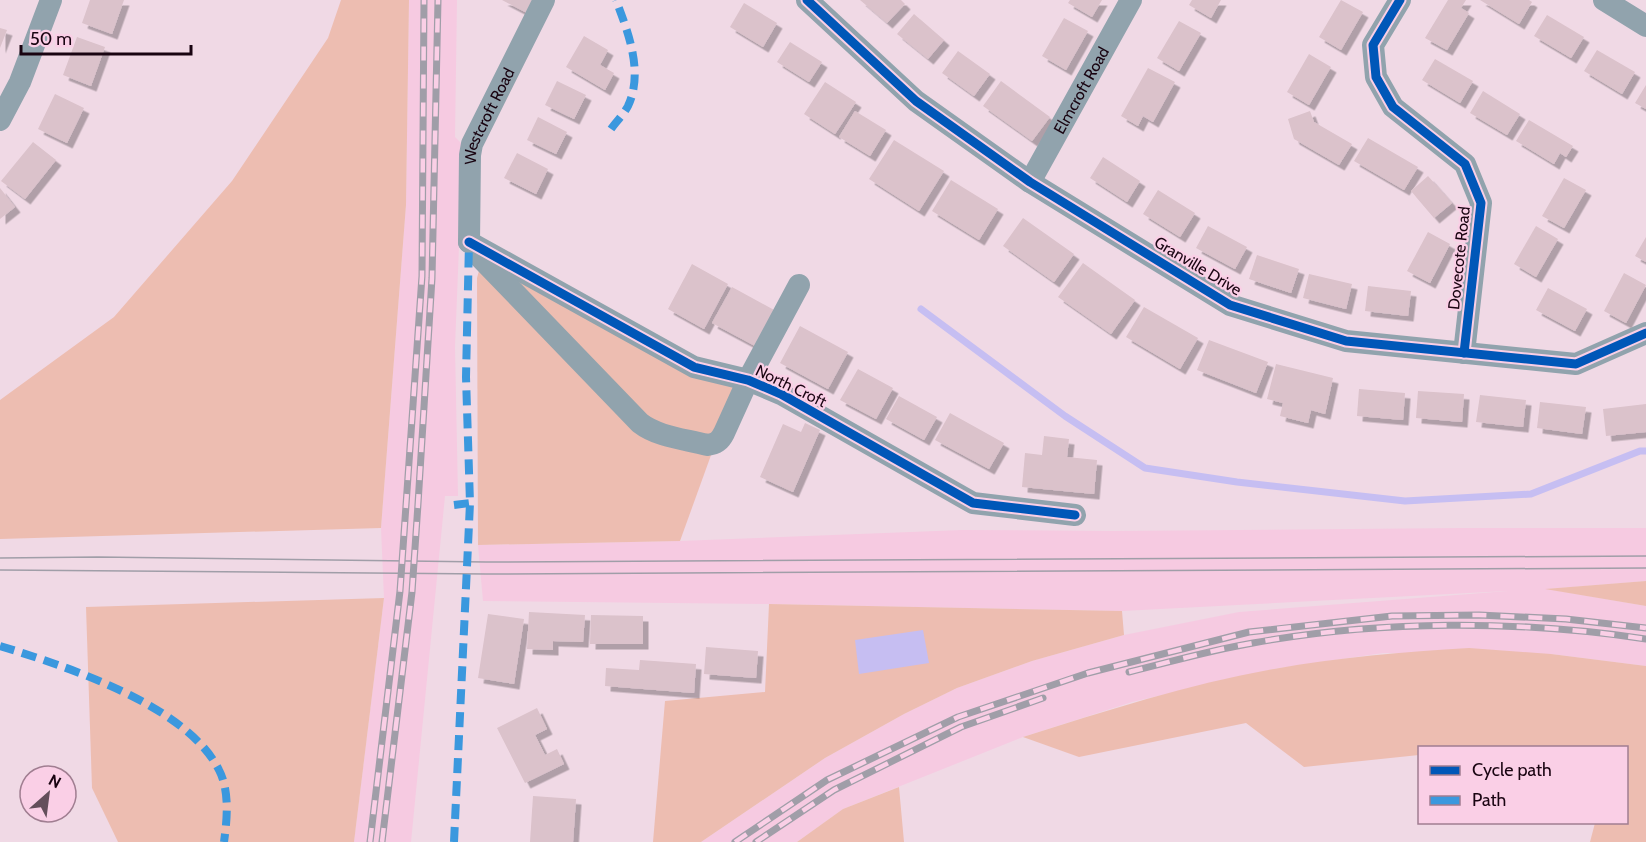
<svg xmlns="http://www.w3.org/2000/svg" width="1646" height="842" font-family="Cabin,sans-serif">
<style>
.built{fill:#f6cae1}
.green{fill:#edbdb1}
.water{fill:#c6bef2}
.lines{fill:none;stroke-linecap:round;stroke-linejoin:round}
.stream{stroke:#c6bef2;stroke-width:7}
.building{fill:#dbc2cb;filter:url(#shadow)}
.street{stroke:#91a3ad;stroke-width:22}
.tram{stroke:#a09ea8;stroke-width:1.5}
.rail-casing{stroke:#a09ea8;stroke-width:7}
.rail{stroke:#facfe6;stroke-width:4.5;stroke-dasharray:14;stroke-linecap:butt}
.quiet{stroke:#3b98de;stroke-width:8;stroke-dasharray:15 8;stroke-linecap:butt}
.cycleway-casing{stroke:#facfe6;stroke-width:13}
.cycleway{stroke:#0057b8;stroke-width:9}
.labels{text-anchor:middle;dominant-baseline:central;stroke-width:4.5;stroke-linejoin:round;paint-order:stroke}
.street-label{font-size:16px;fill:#190411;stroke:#facfe6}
</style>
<defs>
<filter id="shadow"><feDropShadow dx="5.5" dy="5.5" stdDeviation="0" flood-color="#0004"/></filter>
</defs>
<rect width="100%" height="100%" fill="#f0d9e5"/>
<!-- built -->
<g class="built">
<polygon points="409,0 457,0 455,137 463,145 455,347 458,496 445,496 411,842 354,842 384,598 381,528 406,205"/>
<polygon points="1460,528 1646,528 1646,581 1548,589 1646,606 1646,666 1551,654 1383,653 1274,669 1132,702 1023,737 843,809 797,842 701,842 825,758 904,714 957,688 1032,661 1124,635 1239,612 1508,591 1122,611 769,604 483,601 478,545 680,541 962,530 1113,531"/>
</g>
<!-- green -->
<g class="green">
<polygon points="341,0 409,0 406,205 381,528 0,539 0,400 114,317 232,181 328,38"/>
<polygon points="483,256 736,386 680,541 478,545 477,278"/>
<polygon points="1646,581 1646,606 1545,589"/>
<polygon points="384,598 354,842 118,842 92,788 86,607"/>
<polygon points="769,604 1122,611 1124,635 1032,661 957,688 904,714 825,758 701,842 653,842 665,701 765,692"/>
<path d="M1469 648 1551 654 1646 666V842H1590L1595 823 1626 822V748H1420L1419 755 1304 767 1246 723 1079 757 1023 737C1106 711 1189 684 1274 669 1339 657 1404 652 1469 648Z"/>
<polygon points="899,787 904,842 797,842 843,809"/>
</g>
<!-- water -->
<polygon class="water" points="923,630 929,663 859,674 855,640"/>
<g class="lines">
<!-- stream -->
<polyline class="stream" points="921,309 1065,416 1145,468 1237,482 1405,501 1531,494 1640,451 1646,451"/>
</g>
<!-- building -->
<g class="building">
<polygon points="90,0 124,0 112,34 82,23"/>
<polygon points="502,0 534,0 527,13"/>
<polygon points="860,0 901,0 905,4 887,23"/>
<polygon points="1070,0 1102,0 1092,17 1068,3"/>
<polygon points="1192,0 1221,0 1211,18 1189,5"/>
<polygon points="1341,0 1363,12 1341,50 1319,37"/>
<polygon points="1448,0 1466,0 1461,8 1469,13 1447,50 1425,38"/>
<polygon points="1480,0 1529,0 1532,2 1519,24"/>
<polygon points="744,3 777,23 763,47 730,27"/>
<polygon points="914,14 944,40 928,59 897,34"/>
<polygon points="1547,15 1584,37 1571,58 1534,36"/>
<polygon points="1064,18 1088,31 1066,70 1042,56"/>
<polygon points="1179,21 1201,33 1179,71 1157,58"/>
<polygon points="0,28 7,30 0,48"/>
<polygon points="584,36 608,50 600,65 614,73 605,90 566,67"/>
<polygon points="77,37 105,47 91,86 63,75"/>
<polygon points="790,42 822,62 809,82 777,62"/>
<polygon points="1597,50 1635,72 1622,94 1584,71"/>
<polygon points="958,51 990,74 974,96 942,73"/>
<polygon points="1309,54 1331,67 1309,105 1287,92"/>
<polygon points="1435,59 1473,81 1460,103 1422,80"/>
<polygon points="1148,68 1175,82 1153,122 1143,116 1138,126 1121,116"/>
<polygon points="557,81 586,95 574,119 545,105"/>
<polygon points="1001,81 1050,117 1032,141 983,106"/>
<polygon points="825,82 856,102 835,134 804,114"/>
<polygon points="1646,85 1646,109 1635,103"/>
<polygon points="1483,91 1520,114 1507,135 1470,113"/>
<polygon points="55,94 84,108 67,143 38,129"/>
<polygon points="855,111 886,130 870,156 839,137"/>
<polygon points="1310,111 1314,122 1352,144 1339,165 1294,139 1288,119"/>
<polygon points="538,117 567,132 556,154 527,140"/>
<polygon points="1529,120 1573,146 1566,157 1560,153 1554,164 1516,141"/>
<polygon points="1368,138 1418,167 1404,190 1354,161"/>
<polygon points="894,140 944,171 919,211 869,179"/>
<polygon points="33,142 56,160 25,199 1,181"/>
<polygon points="517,153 548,169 536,194 504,178"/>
<polygon points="1103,157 1140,181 1127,202 1090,178"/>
<polygon points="1428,176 1452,203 1434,218 1411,191"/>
<polygon points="1564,178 1586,190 1564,228 1542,216"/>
<polygon points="951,180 998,209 979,240 932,211"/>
<polygon points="0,188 15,207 0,219"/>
<polygon points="1158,190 1195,213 1180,237 1143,214"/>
<polygon points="1023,218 1074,254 1054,282 1003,246"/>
<polygon points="1208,226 1247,247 1235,269 1196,248"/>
<polygon points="1536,226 1558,239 1536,277 1514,264"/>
<polygon points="1428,232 1450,244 1430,283 1407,271"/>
<polygon points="1646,237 1646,262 1635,256"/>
<polygon points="1257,255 1299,269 1291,293 1249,279"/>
<polygon points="1083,263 1135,300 1111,334 1058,297"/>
<polygon points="692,264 728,284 704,329 668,309"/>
<polygon points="1624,273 1646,285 1626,323 1604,311"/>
<polygon points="1309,274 1352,284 1346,309 1303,298"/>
<polygon points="1368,286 1411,291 1408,316 1365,311"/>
<polygon points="732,287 776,311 757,347 712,323"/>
<polygon points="1548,288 1587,309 1575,331 1536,310"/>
<polygon points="1144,307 1198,338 1180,369 1126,337"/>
<polygon points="800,326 848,352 828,389 780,363"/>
<polygon points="1209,340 1268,362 1256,393 1197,370"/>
<polygon points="1276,364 1333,378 1325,414 1311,410 1308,423 1280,416 1283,403 1267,399"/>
<polygon points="858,369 893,388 876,419 840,400"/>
<polygon points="1359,389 1405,393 1403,420 1357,416"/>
<polygon points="1418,391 1464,394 1462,422 1416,418"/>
<polygon points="1480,395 1526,400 1523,427 1476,422"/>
<polygon points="899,396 937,417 924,440 886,419"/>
<polygon points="1540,402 1586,407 1582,434 1537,428"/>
<polygon points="1646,404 1646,432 1606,436 1603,409"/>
<polygon points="950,413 1004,443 989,469 935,440"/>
<polygon points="805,423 820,430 793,492 760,477 783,424 801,432"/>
<polygon points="1044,436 1069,439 1067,457 1097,460 1094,494 1022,487 1025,453 1042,455"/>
<polygon points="529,612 585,615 583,642 553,641 553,650 527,649"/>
<polygon points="488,614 524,619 514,684 478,678"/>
<polygon points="591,615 643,616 643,644 590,644"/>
<polygon points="706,647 758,651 756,678 704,674"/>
<polygon points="640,660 696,664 694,693 605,686 606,668 639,670"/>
<polygon points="537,708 547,729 535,735 545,755 557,749 564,764 525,783 497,728"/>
<polygon points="533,796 576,799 573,842 530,842"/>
</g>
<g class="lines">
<!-- street -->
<g class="street">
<polyline points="807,0 916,101 1030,182 1230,305 1346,341 1576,364 1646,333"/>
<polyline points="1400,0 1373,45 1376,77 1393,107 1465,164 1481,203 1464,353"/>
<polyline points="1604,0 1646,26"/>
<polyline points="0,120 20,82 51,0"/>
<path id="s1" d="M1030 182 1131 0"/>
<polyline points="469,242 694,367 748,380 781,394 973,503 1075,515"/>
<path id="s2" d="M469 242 470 155 472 144 544 0"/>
<path d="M476 253 640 423C658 437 685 439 707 445 716 444 720 441 724 433L748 380 799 285"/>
</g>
<!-- tram -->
<g class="tram">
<polyline points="0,558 98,557 486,562 1646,556"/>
<polyline points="0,570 486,574 1646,568"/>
</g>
<defs>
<g id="rail">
<path d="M1129 672C1170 662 1211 650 1253 643 1379 620 1519 620 1646 639"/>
<polyline points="370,842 400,591 422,276 424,0"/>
<polyline points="382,842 412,592 418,504 432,278 438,0"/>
<polyline points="735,842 827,780 958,717 1088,673 1249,632 1392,616 1479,615 1566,619 1646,628"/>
<polyline points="756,842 834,790 961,727 1043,698"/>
</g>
</defs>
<!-- rail casing -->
<use href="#rail" class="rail-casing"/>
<!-- rail -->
<use href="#rail" class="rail"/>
<!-- quiet -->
<g class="quiet">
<path d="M611 129C616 122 624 114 628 106 644 72 628 32 616 0"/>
<polyline points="454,505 470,503"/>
<path d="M0 646C65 666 187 705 219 770 230 791 227 820 224 842"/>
<polyline points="454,842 470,503 466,377 469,242"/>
</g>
<defs>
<g id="cycleway">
<polyline points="807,0 916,101 1030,182 1230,305 1346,341 1576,364 1646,333"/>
<polyline points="1400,0 1373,45 1376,77 1393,107 1465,164 1481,203 1464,353"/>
<polyline points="469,242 694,367 748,380 781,394 973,503 1075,515"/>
</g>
</defs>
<!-- cycleway casing -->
<use href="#cycleway" class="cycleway-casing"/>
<!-- cycleway -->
<use href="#cycleway" class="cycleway"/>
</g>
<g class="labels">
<!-- street labels -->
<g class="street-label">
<text stroke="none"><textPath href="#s1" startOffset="105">Elmcroft Road</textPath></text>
<text stroke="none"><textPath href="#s2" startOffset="130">Westcroft Road</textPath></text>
<text transform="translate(1459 258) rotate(-84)">Dovecote Road</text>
<text transform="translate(1198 266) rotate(31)">Granville Drive</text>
<text transform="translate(791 386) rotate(26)">North Croft</text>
</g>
</g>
<!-- legend -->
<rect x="1418" y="746" width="210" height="78" fill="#facfe6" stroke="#a07e91" stroke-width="1.5"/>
<rect x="1430" y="766" width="30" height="9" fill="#0057b8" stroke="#a07e91" stroke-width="1.5"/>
<text x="1472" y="776" font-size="18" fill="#190411">Cycle path</text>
<rect x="1430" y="796" width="30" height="9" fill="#3b98de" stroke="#a07e91" stroke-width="1.5"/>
<text x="1472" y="806" font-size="18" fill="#190411">Path</text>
<!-- north arrow -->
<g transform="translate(48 794) rotate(28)"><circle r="28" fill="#facfe6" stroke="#a07e91" stroke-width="1.5"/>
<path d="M0-4.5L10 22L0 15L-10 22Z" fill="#644f5b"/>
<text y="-9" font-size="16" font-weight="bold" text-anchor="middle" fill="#190411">N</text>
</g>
<!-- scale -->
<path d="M21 45v9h170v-9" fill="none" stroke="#190411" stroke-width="3"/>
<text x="30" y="45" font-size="18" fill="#190411" stroke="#facfe6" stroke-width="4.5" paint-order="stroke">50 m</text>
</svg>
